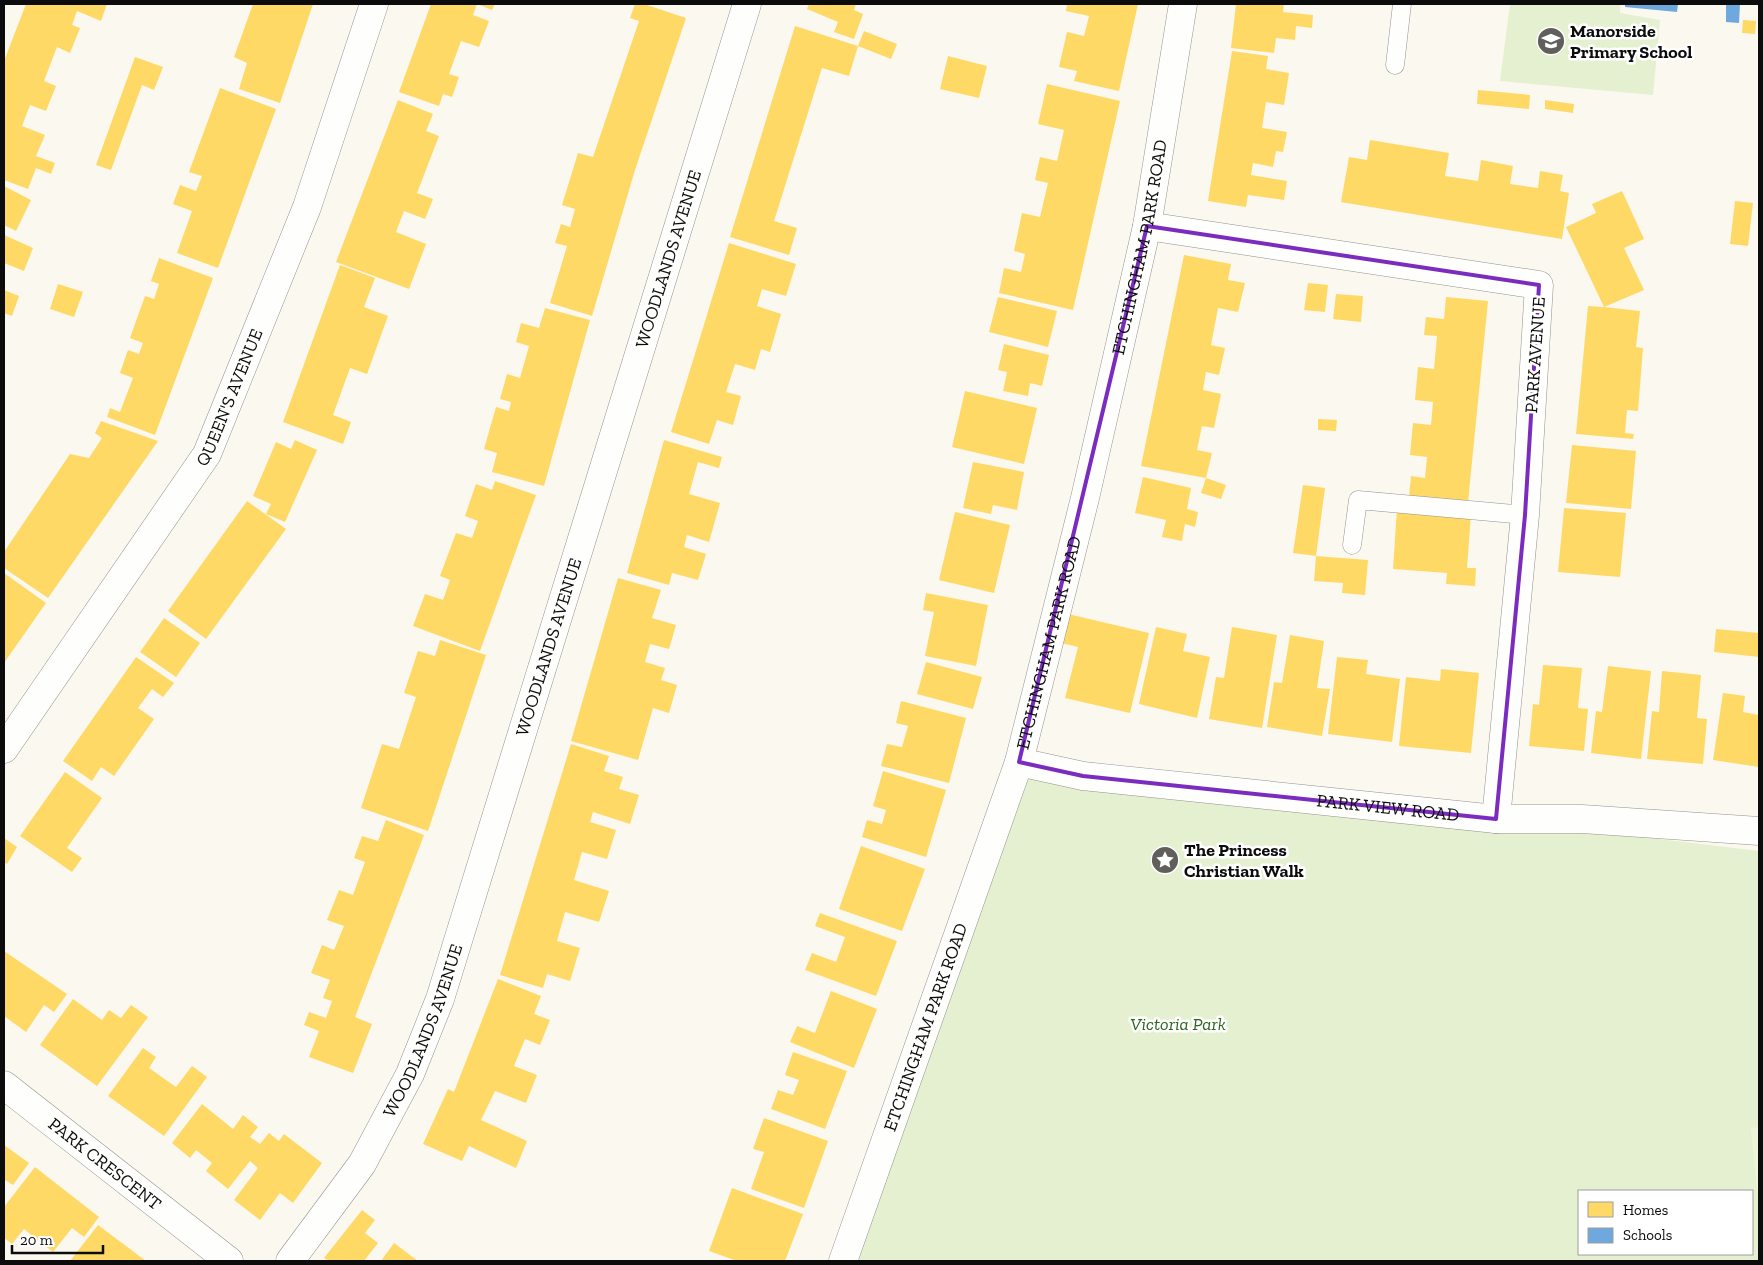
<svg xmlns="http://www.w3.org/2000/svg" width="1763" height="1265" font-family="'Zilla Slab',serif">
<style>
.green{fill:#e4f0d0;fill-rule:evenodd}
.pitch{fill:#eef4d9}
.homes{fill:#ffd966}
.schools{fill:#6fa8dc}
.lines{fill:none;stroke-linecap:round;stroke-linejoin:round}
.service-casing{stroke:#94928f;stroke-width:19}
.minor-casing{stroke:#94928f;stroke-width:29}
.service{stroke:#fefefd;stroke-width:18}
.minor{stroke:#fefefd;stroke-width:28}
.marked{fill:none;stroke:#7b2cbf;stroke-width:4;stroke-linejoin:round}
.labels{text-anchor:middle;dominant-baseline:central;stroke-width:5;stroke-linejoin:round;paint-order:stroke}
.poi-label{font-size:18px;font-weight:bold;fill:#0c0c0c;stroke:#fff;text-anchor:start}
.street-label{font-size:18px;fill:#0c0c0c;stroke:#fff}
.park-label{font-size:18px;font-style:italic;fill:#2c651c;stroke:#fff}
</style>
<rect width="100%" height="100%" fill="#fbf8f0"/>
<!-- green -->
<g class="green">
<polygon points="1510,4 1620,4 1620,13 1660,20 1653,95 1500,81"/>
<path d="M1018 762 1759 851V1261H843ZM1579 1191H1752V1254H1579Z"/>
</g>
<!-- pitch -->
<polygon class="pitch" points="1759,1127 1759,1210 1751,1128"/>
<!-- homes -->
<g class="homes">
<polygon points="26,4 107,4 101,21 77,11 72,25 80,28 70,53 57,47 44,81 56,86 46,111 30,105 22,126 45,135 36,156 55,163 51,174 36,168 28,189 4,180 4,61"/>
<polygon points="253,4 313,4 280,103 239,89 247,63 234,57"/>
<polygon points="431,4 495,4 492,10 477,4 473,15 489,21 479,47 461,41 449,74 459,77 452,97 443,94 439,106 399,92"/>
<polygon points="635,4 644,4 686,18 635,170 592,316 550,303 567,246 555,243 561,224 570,227 575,209 562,205 578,153 593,157 639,21 630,18"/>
<polygon points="809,4 856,4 854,10 863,14 854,39 834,32 838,22 807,9"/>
<polygon points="1067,4 1138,4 1119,91 1074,81 1077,71 1059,67 1067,32 1084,36 1089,16 1066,11"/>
<polygon points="1236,4 1284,4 1283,12 1313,15 1312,28 1296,26 1295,40 1276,38 1274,53 1231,48"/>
<polygon points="1743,20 1756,21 1755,34 1742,33"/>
<polygon points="795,26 858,46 849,76 822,68 774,221 797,228 789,255 730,237"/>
<polygon points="864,31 897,44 891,59 858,46"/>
<polygon points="1232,51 1268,56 1266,69 1289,73 1284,105 1266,102 1262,128 1287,132 1283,152 1276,151 1273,167 1253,163 1251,175 1287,181 1284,200 1248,195 1246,207 1208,201"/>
<polygon points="948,56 987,66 979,98 940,89"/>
<polygon points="135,57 163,67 154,90 142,85 111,170 96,165"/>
<polygon points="1047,84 1120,101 1073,310 999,293 1004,268 1021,272 1025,254 1014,251 1022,213 1040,217 1048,183 1035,180 1040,157 1057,161 1064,130 1038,124"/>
<polygon points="220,88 276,109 218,268 177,253 192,211 173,204 180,185 196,191 202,176 189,172"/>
<polygon points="1478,90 1530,95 1529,109 1477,104"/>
<polygon points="398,100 433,114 426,131 439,136 417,193 433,199 425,219 404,211 396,232 426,244 409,289 336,262"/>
<polygon points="1545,100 1574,104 1573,113 1545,109"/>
<polygon points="1370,140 1449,153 1445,176 1478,181 1481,160 1513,166 1510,184 1538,188 1540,171 1563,175 1560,191 1569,193 1562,239 1341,202 1349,157 1367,160"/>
<polygon points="4,186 31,200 16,231 4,225"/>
<polygon points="1622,191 1644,239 1624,248 1644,290 1604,307 1640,311 1636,347 1643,348 1638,411 1627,410 1625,433 1634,434 1633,439 1576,434 1588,306 1604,307 1566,227 1596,213 1592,204"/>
<polygon points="1735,201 1753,203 1748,246 1730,244"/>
<polygon points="4,235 33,248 24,271 4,263"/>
<polygon points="729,243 796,264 786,296 762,289 757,306 781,314 770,352 761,349 755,370 735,364 726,392 741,396 733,425 717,420 709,444 671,432"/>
<polygon points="1184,255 1231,264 1228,280 1245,283 1238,312 1218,308 1211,345 1225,348 1219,375 1206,372 1203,390 1221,394 1214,428 1202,426 1197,450 1212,453 1206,478 1141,466"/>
<polygon points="159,258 213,278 155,435 107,417 110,408 120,412 133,378 120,373 128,350 139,354 143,343 130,338 145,296 154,299 159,284 151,281"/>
<polygon points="340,265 375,278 364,307 388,316 367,374 350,368 333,415 351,422 343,444 283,422"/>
<polygon points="1308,283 1328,285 1325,312 1304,310"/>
<polygon points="58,284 83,292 74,317 50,309"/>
<polygon points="4,290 19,296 12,316 4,313"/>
<polygon points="1336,294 1363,296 1361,322 1333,319"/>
<polygon points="998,297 1057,311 1048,347 989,332"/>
<polygon points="1446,297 1488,301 1468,502 1409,496 1411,476 1425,478 1427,457 1410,455 1413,423 1431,425 1433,402 1415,400 1418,367 1434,369 1437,336 1424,335 1426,317 1444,319"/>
<polygon points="545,308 590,320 544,486 492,472 497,453 484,449 496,407 509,411 511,402 500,399 507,374 520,378 529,346 516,342 521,323 539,328"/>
<polygon points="1004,344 1049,355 1042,386 1030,383 1028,396 1003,391 1007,372 998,370"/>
<polygon points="965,391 1037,408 1024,464 952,447"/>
<polygon points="1318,419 1337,420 1336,431 1318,430"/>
<polygon points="101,421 158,441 48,598 4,568 4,552 70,454 89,458 102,438 95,433"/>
<polygon points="295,440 317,450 285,522 266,514 271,504 253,496 276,442 291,449"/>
<polygon points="664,440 722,457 719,468 698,462 689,494 720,503 709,542 687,535 684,547 706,554 698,580 672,573 669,585 627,573"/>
<polygon points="1572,445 1636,451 1631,509 1566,503"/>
<polygon points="973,462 1024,472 1017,510 993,505 991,514 963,508"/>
<polygon points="1143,477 1191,488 1187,509 1198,512 1195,527 1185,524 1182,541 1162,537 1166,520 1135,513"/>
<polygon points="1206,478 1226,485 1221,499 1201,493"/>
<polygon points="495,481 536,495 480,651 413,626 425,594 443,600 450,580 440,576 456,533 472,538 478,521 465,516 476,484 492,490"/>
<polygon points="1303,485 1325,488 1316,556 1293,553"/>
<polygon points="247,501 286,529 206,639 168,611"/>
<polygon points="1397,508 1471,514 1467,568 1476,568 1475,586 1446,584 1447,573 1393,569"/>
<polygon points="1564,508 1626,513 1620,577 1558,572"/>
<polygon points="955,512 1010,525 994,593 939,580"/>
<polygon points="1316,556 1368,560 1365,595 1342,593 1343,583 1314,581"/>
<polygon points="4,573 46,603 4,663"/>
<polygon points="618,578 661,590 652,618 676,625 669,649 650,644 645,662 665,668 661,680 677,685 669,713 653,708 638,760 571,741"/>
<polygon points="926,593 988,605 976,666 925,656 934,612 923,610"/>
<polygon points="1068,614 1149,633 1130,713 1065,698 1078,647 1061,643"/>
<polygon points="164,618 200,643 176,677 140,652"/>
<polygon points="1156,627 1187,634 1183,651 1210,657 1197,718 1139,704"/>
<polygon points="1232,627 1277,635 1262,728 1209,719 1216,677 1224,678"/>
<polygon points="1716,629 1759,633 1759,657 1714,652"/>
<polygon points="1290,635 1324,641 1317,688 1330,689 1322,736 1267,727 1274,682 1282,683"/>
<polygon points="440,640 486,655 428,831 361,808 382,744 399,749 416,697 404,693 418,651 435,656"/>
<polygon points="136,657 174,683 163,697 152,689 138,708 154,719 114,776 101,767 92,781 63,761"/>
<polygon points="1337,657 1368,660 1366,674 1400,679 1392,742 1328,734"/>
<polygon points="926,662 982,677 973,709 917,694"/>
<polygon points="1543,665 1582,668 1578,708 1588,709 1584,751 1529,746 1533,704 1539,705"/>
<polygon points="1608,666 1651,671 1641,759 1591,753 1596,711 1602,712"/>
<polygon points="1441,669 1479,673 1471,753 1399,746 1406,677 1440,681"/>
<polygon points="1662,671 1701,675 1697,718 1707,719 1703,764 1647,759 1652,711 1659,712"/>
<polygon points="1723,693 1745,696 1743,712 1759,715 1759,767 1713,760"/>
<polygon points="901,701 966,718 949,783 881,766 887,744 902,747 908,726 896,723"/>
<polygon points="571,744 609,756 604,771 623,777 619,789 639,795 630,824 593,812 590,822 616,830 607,859 582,852 574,880 609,891 599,922 565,912 557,941 580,948 570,981 547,974 543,988 500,975"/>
<polygon points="883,771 946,790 926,857 862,837 867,820 882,824 886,810 873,806"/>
<polygon points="65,772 102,798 67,848 82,858 72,872 20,836"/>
<polygon points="386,820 424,835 355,1017 372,1024 353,1073 309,1057 319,1031 304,1025 309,1012 326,1018 332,1001 323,998 330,980 311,973 322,945 334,950 344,926 327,920 339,890 353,895 365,862 354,858 362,836 378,841"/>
<polygon points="4,838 17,847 7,864 4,862"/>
<polygon points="861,846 925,869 902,931 839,909"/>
<polygon points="820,913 897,941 876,996 805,970 812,953 836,962 845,937 815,926"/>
<polygon points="4,951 67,994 54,1012 44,1005 26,1032 4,1016"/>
<polygon points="498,979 541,996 534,1014 550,1020 540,1045 525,1039 514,1066 537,1075 526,1103 495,1091 481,1120 527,1141 516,1168 469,1146 462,1161 423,1144 448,1089 454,1092"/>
<polygon points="831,991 877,1009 854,1068 790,1042 797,1026 815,1033"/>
<polygon points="73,999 102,1020 109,1010 121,1018 131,1005 148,1017 97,1086 40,1045"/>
<polygon points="143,1048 156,1057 149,1068 176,1087 192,1066 207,1077 164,1136 108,1096"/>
<polygon points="793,1052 847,1071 825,1129 771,1109 778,1090 793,1095 799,1080 785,1075"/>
<polygon points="202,1104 233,1129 243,1115 258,1127 250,1137 260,1144 269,1133 279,1141 284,1134 322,1163 293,1203 280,1193 260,1220 234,1200 258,1168 250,1161 228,1189 206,1171 212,1163 196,1150 190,1158 172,1143"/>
<polygon points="764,1118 828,1141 804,1208 751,1189 764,1152 753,1149"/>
<polygon points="4,1145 29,1163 13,1185 5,1180 4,1181"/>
<polygon points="35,1167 99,1217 84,1237 72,1228 53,1252 24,1229 12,1244 4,1238 4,1207"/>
<polygon points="732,1188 803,1214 785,1261 737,1261 709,1251"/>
<polygon points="362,1210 375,1220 365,1233 378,1243 364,1261 329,1261 324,1258"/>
<polygon points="98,1225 146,1261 70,1261"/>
<polygon points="394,1243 418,1261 381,1261"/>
</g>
<!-- schools -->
<g class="schools">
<polygon points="1625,4 1678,4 1677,12 1625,7"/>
<polygon points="1726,4 1740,4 1739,23 1726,22"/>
</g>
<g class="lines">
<defs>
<g id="service">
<polyline points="1395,65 1402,4"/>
<polyline points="1352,545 1358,500 1525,515"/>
</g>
<g id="minor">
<polyline points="1147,226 1539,285 1525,515 1496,819"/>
<path id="s1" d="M4 749 207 454 307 207 374 4"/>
<path id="s2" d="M1019 762 1083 776 1496 819H1582L1759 831"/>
<path id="s3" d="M4 1085 229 1261"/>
<path id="s4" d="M290 1261 362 1164 410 1074 440 999 747 4"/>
<path id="s5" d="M843 1261 1019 762 1085 498 1147 226 1183 4"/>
</g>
</defs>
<!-- service casing -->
<use href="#service" class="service-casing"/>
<!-- minor casing -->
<use href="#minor" class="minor-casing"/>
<!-- service -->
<use href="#service" class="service"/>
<!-- minor -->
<use href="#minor" class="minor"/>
</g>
<!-- marked area -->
<path class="marked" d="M1147 226 1539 285 1525 515 1496 819 1083 776 1019 762Z"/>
<!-- icons -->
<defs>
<symbol id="school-disc" viewBox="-11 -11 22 22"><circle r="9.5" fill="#605f5c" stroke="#fff"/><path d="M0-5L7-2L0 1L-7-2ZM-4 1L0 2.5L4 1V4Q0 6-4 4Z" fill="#fff"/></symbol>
<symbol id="sight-disc" viewBox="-11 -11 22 22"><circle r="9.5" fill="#605f5c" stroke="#fff"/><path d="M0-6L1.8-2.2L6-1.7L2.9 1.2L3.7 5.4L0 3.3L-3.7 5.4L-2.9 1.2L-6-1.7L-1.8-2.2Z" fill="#fff"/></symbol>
</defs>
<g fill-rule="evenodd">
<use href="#school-disc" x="1535" y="25" width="32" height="32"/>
<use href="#sight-disc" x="1149" y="844" width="32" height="32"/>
</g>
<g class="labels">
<!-- poi labels -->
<g class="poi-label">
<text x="1570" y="31">Manorside<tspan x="1570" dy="21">Primary School</tspan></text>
<text x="1184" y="850">The Princess<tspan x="1184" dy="21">Christian Walk</tspan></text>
</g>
<!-- street labels -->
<g class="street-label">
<text stroke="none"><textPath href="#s5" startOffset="1058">ETCHINGHAM PARK ROAD</textPath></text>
<text stroke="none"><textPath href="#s4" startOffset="1078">WOODLANDS AVENUE</textPath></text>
<text transform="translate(1535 355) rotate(-86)">PARK AVENUE</text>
<text stroke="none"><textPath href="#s1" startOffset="419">QUEEN'S AVENUE</textPath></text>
<text stroke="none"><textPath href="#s5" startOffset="652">ETCHINGHAM PARK ROAD</textPath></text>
<text stroke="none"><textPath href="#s4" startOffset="672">WOODLANDS AVENUE</textPath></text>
<text stroke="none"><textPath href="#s2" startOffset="372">PARK VIEW ROAD</textPath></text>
<text stroke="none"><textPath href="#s5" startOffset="248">ETCHINGHAM PARK ROAD</textPath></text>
<text stroke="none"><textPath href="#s4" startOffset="268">WOODLANDS AVENUE</textPath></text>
<text stroke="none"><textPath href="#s3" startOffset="128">PARK CRESCENT</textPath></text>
</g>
<!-- park labels -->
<g class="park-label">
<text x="1178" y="1024">Victoria Park</text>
</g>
</g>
<!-- border -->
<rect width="1763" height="1265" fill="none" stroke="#0c0c0c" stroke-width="10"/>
<!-- legend -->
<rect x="1578" y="1190" width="175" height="65" fill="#ffffff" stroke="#9e9e9e"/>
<rect x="1588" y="1202" width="25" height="15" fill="#ffd966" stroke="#9e9e9e"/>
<text x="1623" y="1215" font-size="15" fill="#0c0c0c">Homes</text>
<rect x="1588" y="1228" width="25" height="15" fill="#6fa8dc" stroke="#9e9e9e"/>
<text x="1623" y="1240" font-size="15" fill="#0c0c0c">Schools</text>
<!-- scale -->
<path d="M12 1245v8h91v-8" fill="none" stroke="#0c0c0c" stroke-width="2.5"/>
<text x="20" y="1245" font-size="15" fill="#0c0c0c" stroke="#ffffff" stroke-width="4" paint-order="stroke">20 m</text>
</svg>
